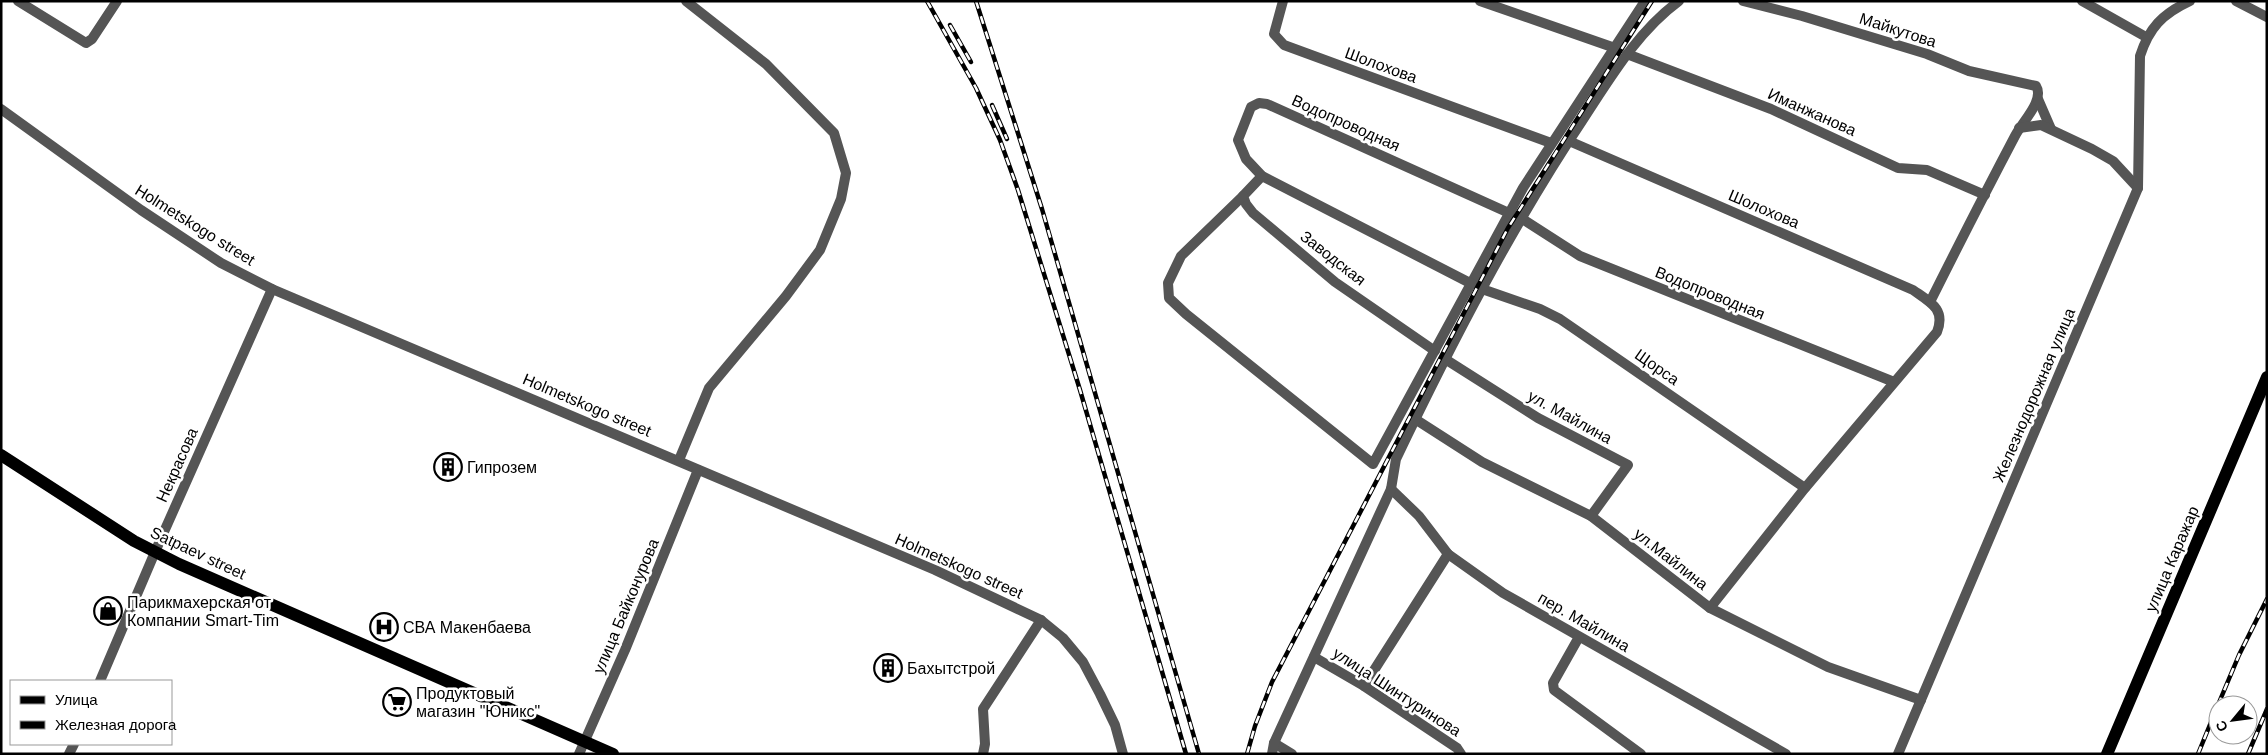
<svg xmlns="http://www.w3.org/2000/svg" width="2268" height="755" font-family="Helvetica,sans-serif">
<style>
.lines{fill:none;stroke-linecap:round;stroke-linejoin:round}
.minor{stroke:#555;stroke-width:10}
.major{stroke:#000;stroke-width:12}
.rail-casing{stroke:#000;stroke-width:4.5}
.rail{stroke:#fff;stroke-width:2.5;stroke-dasharray:8;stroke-linecap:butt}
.labels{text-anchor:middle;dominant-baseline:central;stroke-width:5;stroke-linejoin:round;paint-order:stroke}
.street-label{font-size:16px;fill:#000;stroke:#fff}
.poi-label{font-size:16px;fill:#000;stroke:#fff;text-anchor:start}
</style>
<rect width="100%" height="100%" fill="#fff"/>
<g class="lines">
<!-- minor -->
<g class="minor">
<polyline points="18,1 86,43 92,39 117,1"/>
<polyline points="1283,1 1274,34 1284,45 1551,143"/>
<polyline points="1480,1 1615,48"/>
<path d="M1743 1 1802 16 1927 54 1969 71 2036 86C2045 100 2022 122 2015 136 1986 191 1958 246 1930 302"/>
<polyline points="2082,1 2146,37"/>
<polyline points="2236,1 2267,17"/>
<polyline points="1627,54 1771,109 1898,168 1927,170 1985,195"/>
<polyline points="2038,99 2051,129"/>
<polyline points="1,109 141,210 221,263 272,289 935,570 1041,620 1063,638 1083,662 1100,694 1115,725 1123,754"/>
<polyline points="2019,128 2041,125 2092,149 2113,161 2138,188"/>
<path d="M1569 141 1913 290C1930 302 1946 309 1937 332L1805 488 1710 608"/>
<polyline points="1262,176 1243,196 1246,204 1253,213 1335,282 1435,351"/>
<polyline points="1243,196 1181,256 1168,283 1169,298 1186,314 1373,464 1523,188 1645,1"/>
<polyline points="1521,218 1580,256 1894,382"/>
<polyline points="1472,284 1262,176 1246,159 1238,140 1251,107 1259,103 1267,104 1509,213"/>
<polyline points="1482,289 1540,309 1560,319 1805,488"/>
<polyline points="1445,359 1538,418 1628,465 1591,516"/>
<polyline points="1415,419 1482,462 1591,516 1710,608 1828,667 1921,700"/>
<polyline points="679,460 709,388 786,296 820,250 841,199 846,173 834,133 766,64 686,1"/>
<polyline points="1391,489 1419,516 1448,554 1503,593 1786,754"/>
<polyline points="1579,637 1553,683 1554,690 1641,754"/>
<polyline points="1314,657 1364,686 1457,748 1461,754"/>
<polyline points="100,681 155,552 272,289"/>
<polyline points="1364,686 1448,554"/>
<polyline points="1274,743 1292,754"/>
<polyline points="69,754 74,744"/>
<polyline points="579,754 625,650 698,470"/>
<polyline points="983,754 985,744 983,709 1041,620"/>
<path d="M1272 754 1274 743 1391 489 1396 459C1452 342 1512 226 1584 118 1611 77 1638 31 1679 1"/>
<path d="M1898 754 2138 188 2140 56C2149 28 2162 14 2190 1"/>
</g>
<!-- major -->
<g class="major">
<polyline points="1,455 134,541 179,564 613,754"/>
<polyline points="2107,754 2267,377"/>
</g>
<defs>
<g id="rail">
<polyline points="927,1 976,88 1000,140 1018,190 1080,390 1186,754"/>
<polyline points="976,1 1042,209 1199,754"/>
<polyline points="950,25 971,62"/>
<polyline points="992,105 1007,139"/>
<polyline points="2218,705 2239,655 2267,599"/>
<polyline points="1247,754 1255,726 1272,682 1508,228 1652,1"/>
<polyline points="2198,754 2218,705"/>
<polyline points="2248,754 2267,709"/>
</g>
</defs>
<!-- rail casing -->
<use href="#rail" class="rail-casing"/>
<!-- rail -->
<use href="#rail" class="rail"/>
</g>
<!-- icons -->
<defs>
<symbol id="building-ring" viewBox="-11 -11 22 22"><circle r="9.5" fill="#fff" stroke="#000" stroke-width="1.5"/><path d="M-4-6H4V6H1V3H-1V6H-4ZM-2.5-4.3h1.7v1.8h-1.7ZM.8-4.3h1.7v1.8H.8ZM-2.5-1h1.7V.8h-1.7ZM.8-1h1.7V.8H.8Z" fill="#000"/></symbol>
<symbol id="shop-ring" viewBox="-11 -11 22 22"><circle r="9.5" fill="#fff" stroke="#000" stroke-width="1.5"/><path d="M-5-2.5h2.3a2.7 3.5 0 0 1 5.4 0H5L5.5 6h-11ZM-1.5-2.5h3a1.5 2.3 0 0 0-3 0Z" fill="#000"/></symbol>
<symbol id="hospital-ring" viewBox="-11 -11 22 22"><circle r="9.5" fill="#fff" stroke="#000" stroke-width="1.5"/><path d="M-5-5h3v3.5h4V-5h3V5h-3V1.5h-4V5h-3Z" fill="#000"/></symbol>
<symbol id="supermarket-ring" viewBox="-11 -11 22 22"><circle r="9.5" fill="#fff" stroke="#000" stroke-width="1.5"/><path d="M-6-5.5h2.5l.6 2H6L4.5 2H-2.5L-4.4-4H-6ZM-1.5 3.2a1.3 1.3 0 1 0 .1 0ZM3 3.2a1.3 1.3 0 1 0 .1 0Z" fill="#000"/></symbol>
</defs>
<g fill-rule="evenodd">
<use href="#building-ring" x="432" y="451" width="32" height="32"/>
<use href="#shop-ring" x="92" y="595" width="32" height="32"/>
<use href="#hospital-ring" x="368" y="611" width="32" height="32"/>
<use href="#building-ring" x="872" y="652" width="32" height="32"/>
<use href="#supermarket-ring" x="381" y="686" width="32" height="32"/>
</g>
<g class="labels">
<!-- street labels -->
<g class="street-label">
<text transform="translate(1898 30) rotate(18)">Майкутова</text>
<text transform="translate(1381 65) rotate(20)">Шолохова</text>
<text transform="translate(1812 112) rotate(24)">Иманжанова</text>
<text transform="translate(1346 123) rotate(24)">Водопроводная</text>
<text transform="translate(1764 209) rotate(23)">Шолохова</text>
<text transform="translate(195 225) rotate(32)">Holmetskogo street</text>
<text transform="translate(1333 258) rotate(38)">Заводская</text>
<text transform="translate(1710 293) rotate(22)">Водопроводная</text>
<text transform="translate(1657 367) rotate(35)">Щорса</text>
<text transform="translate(2034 395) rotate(-67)">Железнодорожная улица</text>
<text transform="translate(587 405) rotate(23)">Holmetskogo street</text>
<text transform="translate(1570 417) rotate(29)">ул. Майлина</text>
<text transform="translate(177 465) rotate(-66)">Некрасова</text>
<text transform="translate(198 553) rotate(25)">Satpaev street</text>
<text transform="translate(1671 559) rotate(38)">ул.Майлина</text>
<text transform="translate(2172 559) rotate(-67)">улица Каражар</text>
<text transform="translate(959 566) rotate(24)">Holmetskogo street</text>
<text transform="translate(626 606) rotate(-67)">улица Байконурова</text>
<text transform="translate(1584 622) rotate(30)">пер. Майлина</text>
<text transform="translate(1397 692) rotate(33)">улица Шинтуринова</text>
</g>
<!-- poi labels -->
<g class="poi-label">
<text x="467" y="467">Гипрозем</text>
<text x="127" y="602">Парикмахерская от<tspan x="127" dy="18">Компании Smart-Tim</tspan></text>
<text x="403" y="627">СВА Макенбаева</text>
<text x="907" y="668">Бахытстрой</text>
<text x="416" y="693">Продуктовый<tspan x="416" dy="18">магазин "Юникс"</tspan></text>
</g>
</g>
<!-- border -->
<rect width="2268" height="755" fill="none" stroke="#000000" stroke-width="5"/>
<!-- legend -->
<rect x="10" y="680" width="162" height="65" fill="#ffffff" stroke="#999999"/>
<rect x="20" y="696" width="25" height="8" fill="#000000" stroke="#999999"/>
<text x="55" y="705" font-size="15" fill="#000000">Улица</text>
<rect x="20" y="721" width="25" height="8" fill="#000000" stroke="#999999"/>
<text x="55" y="730" font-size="15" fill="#000000">Железная дорога</text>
<!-- north arrow -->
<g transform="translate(2233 720) rotate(241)"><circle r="24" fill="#ffffff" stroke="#999999"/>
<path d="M0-4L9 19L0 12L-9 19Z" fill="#000000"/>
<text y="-8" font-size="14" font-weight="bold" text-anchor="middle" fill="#000000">С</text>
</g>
</svg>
